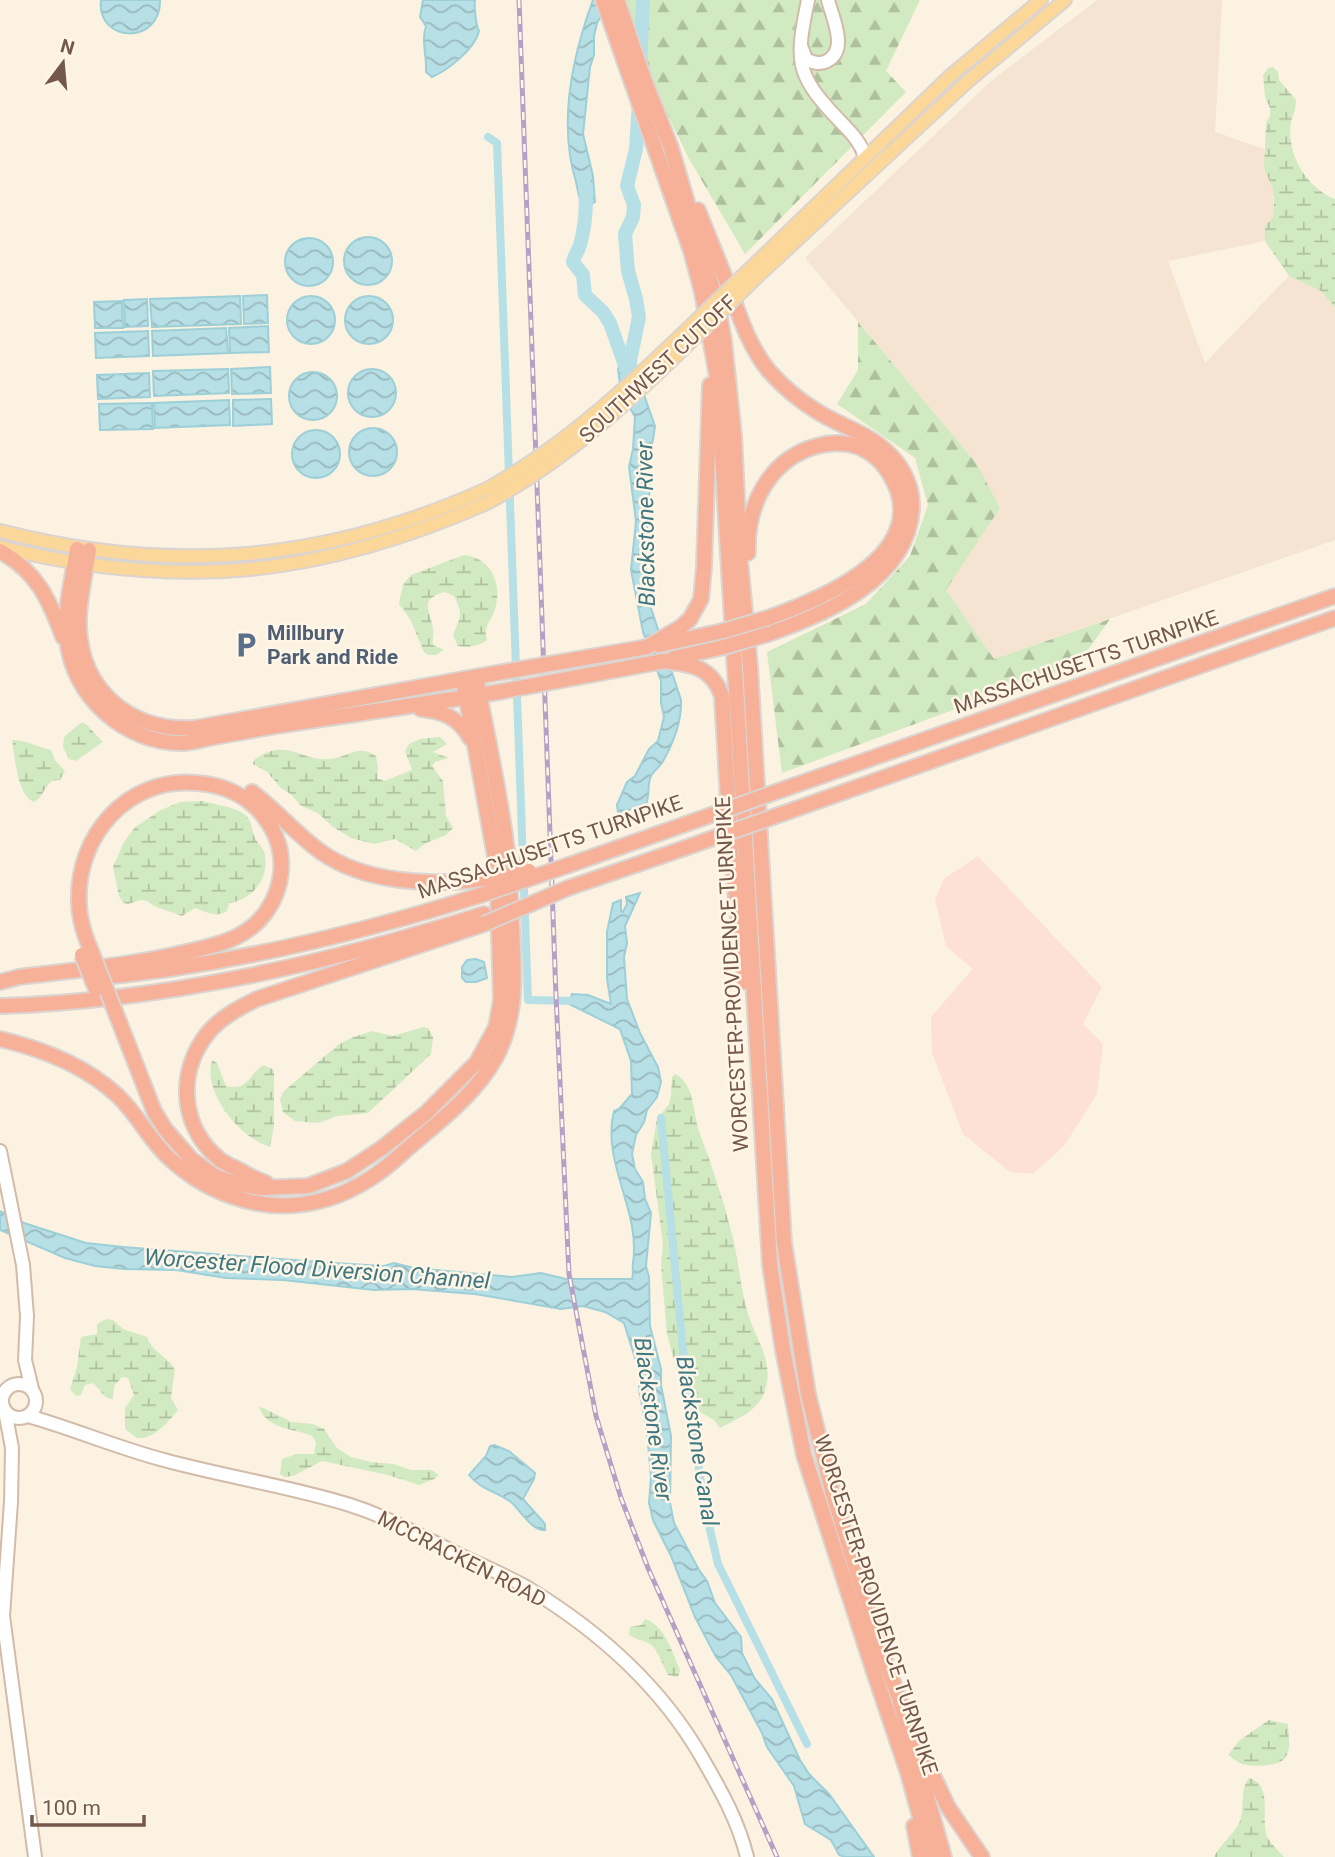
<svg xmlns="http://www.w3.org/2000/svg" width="1335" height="1857" font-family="Roboto,sans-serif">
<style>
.residential{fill:#f4e4d1}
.commercial{fill:#fde1d6}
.forest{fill:url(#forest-firs)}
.wetland{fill:url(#wetland-marsh)}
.water{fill:url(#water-waves);stroke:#9dcfd7;stroke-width:2}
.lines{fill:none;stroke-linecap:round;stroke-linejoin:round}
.canal{stroke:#b7dfe6;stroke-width:8}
.river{stroke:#b7dfe6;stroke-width:14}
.secondary-casing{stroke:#d2bba9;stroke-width:16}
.primary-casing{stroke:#dbd4d0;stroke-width:16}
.highway-casing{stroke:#dbd4d0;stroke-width:18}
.secondary{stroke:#fff;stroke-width:12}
.primary{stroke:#fbd79a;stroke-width:12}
.highway{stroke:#f7b199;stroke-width:14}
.rail-casing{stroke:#b4a1c5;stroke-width:5}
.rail{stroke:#fff6e8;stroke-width:2.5;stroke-dasharray:8;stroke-linecap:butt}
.primary-bridge-casing{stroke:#dbd4d0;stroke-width:16;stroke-linecap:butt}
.highway-bridge-casing{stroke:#dbd4d0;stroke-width:18;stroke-linecap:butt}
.primary-bridge{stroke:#fbd79a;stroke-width:12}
.highway-bridge{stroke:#f7b199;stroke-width:14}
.labels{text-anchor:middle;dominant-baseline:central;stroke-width:5;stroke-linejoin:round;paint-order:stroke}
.street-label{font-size:21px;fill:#745849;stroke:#fff6e8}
.service-label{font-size:21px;font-weight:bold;fill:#4e5e75;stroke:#fff6e8;text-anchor:start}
.water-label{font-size:23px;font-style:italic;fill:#3f7781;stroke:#fff6e8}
</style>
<defs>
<pattern id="forest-firs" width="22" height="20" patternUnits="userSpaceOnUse" patternTransform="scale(1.75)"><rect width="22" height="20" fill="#d2eac1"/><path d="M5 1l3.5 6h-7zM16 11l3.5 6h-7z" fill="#afc09f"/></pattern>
<pattern id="wetland-marsh" width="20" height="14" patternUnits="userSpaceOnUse" patternTransform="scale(1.75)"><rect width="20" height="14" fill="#d2eac1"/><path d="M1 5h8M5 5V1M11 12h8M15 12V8" fill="none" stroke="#afc09f"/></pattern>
<pattern id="water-waves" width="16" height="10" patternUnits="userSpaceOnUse" patternTransform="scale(1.75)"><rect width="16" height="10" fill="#b7dfe6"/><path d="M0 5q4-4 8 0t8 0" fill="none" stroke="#99b8bc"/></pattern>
</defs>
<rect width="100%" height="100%" fill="#fcf2e2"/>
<!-- residential -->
<polygon class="residential" points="1097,0 1222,0 1215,132 1264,149 1266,161 1264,167 1273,190 1273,217 1265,226 1265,241 1168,261 1205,363 1289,276 1321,291 1335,308 1335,540 994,659 946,590 1000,508 977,464 805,258 991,81"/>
<!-- commercial -->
<polygon class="commercial" points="978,856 1102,987 1083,1024 1103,1044 1097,1094 1064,1146 1033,1174 1010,1172 963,1134 932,1053 931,1017 973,969 946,946 935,899 944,879"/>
<!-- forest -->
<g class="forest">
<polygon points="625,0 920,0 886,71 906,92 745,254 688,157 661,101"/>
<polygon points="858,322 977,464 1000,508 946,590 994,659 1110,619 1078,664 782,773 767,652 866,604 910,556 928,505 915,458 837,404 858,370"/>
</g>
<!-- wetland -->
<g class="wetland">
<path d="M1273 67 1278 72 1279 80 1296 100C1296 108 1293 115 1291 122 1286 153 1306 188 1335 199V308L1321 291 1289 276 1265 241V226L1273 217 1274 198 1273 190 1264 167 1266 123 1270 116V108L1265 97 1263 75 1268 68Z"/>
<path d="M464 555C491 557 503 585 495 609 491 622 483 626 487 640 480 646 467 648 458 646L453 635C460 618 464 615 454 596L445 592C418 599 430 610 433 628 434 633 432 639 433 645L444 650 436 655H428L424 652 410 619 399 604 403 584 411 575Z"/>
<polygon points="82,722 87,725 103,742 76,761 69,759 63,747 64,737"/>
<path d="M440 737 447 744 433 752 449 758 435 762 432 766 443 781 446 816 453 828 446 835 426 843 416 851 395 839 374 844 351 838 333 827 319 814 300 805 292 795 281 788 267 772 253 764 254 760C286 736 302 762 329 759 347 758 358 743 376 756L378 768 377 778 384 781 412 770 405 751 409 744 420 739Z"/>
<path d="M12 740C25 740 38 747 51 750L55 760 65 771 60 780C44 779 46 796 34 802 17 796 15 756 12 740Z"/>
<path d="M203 801C215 805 240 807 248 818 252 823 252 832 255 838 257 843 263 847 264 852 271 878 253 899 229 903L227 911C216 918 206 912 195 908L182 916 154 906 147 901 141 900 128 904 123 903 119 896 113 867 124 842 135 827 161 810 180 802Z"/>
<polygon points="423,1027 428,1028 433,1037 431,1054 368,1113 337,1116 319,1123 295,1121 283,1112 280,1100 283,1092 338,1045 351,1038 372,1031 393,1036"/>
<path d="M212 1060 217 1063 226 1086C251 1091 248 1073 264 1065L274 1070V1126L270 1147C240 1138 202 1092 212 1060Z"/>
<path d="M675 1074C694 1082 693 1114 699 1131 712 1166 724 1202 733 1238 739 1264 741 1292 749 1317 756 1339 771 1358 767 1383 762 1410 741 1417 720 1428L714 1420 693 1408 679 1379 667 1334 661 1265 663 1244 651 1154 657 1119 669 1104 671 1095 672 1077Z"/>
<path d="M106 1319 113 1320 123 1329 147 1337C153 1353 166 1355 175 1369L171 1398 178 1410C168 1422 154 1440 137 1438L125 1429V1408L134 1395 128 1378 122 1377 114 1386 113 1399C101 1399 101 1387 92 1383L85 1385 81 1395 76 1396 70 1389 77 1367 81 1337 97 1334V1324Z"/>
<path d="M259 1406 292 1422 313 1424 324 1429 337 1448 351 1457 370 1462 394 1464 411 1470H432L439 1475 434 1479 419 1485 388 1475 322 1461 293 1476 284 1477 280 1474 282 1459 297 1454H314L316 1442 312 1436C293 1428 265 1429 259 1406Z"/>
<path d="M645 1619C665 1625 672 1652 680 1670L678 1677 668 1675C663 1666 658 1650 650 1644 643 1639 635 1641 629 1634L630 1627 641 1625Z"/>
<path d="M1269 1720 1288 1724C1288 1734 1292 1749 1285 1758 1278 1767 1254 1767 1242 1764 1237 1762 1233 1758 1228 1755L1240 1740Z"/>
<path d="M1249 1778C1274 1785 1260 1818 1267 1836 1270 1844 1279 1850 1284 1857H1214C1220 1844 1234 1835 1240 1821 1245 1807 1239 1791 1249 1778Z"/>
</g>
<!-- water -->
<g class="water">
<path d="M101 0H160C161 46 96 43 101 0Z"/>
<path d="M423 0H475C474 6 476 26 479 31 475 49 448 70 432 77L426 72C427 56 421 40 426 26L420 17Z"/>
<path d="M593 0H610L597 23 594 36V55L590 67 583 134 593 176 595 202 588 206 582 203C578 196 578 190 576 182 558 123 572 57 593 0Z"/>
<circle cx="368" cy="261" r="24"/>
<circle cx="309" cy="262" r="24"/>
<polygon points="267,295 268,323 244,324 243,296"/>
<polygon points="240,296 241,324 152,327 150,299"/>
<circle cx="369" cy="320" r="24"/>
<circle cx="311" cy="320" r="24"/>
<polygon points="147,299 148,326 125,327 124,300"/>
<polygon points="122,301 123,328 95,328 94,302"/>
<polygon points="268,326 269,352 230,353 229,328"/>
<polygon points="226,328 228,353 153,356 152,331"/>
<polygon points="148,331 149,356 96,358 95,333"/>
<path d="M635 349 636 372 655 426 653 440 647 459 650 486 645 558 650 605 681 700C682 722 673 744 662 763 659 767 653 772 651 776 647 784 650 795 646 804L621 813 618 812 617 805 627 782 635 776 649 749 658 741 664 717 661 703V681L643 632 631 570 636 521 629 467 633 449 635 417 621 391 618 369 622 357 629 350Z"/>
<polygon points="270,367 271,393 232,394 231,369"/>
<polygon points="228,369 229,393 154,396 153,371"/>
<circle cx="372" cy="393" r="24"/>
<circle cx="313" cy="396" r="24"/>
<polygon points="149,373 150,397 98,399 97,375"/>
<polygon points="271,399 272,424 233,426 233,400"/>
<polygon points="229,400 230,425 155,428 154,403"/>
<polygon points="152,403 153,429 100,430 99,404"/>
<circle cx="373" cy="452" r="24"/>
<circle cx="316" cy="454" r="24"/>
<path d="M640 893 625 926 627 943 624 957 627 999 640 1033 658 1067 661 1082 657 1097 647 1110 644 1122 636 1135 632 1154 635 1169 643 1182 645 1199 651 1213 646 1266 649 1277 650 1326 661 1369V1385L671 1436 670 1503 674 1523 699 1570 707 1581 715 1603 741 1637 742 1653 755 1679 772 1699 800 1760 809 1774 829 1794 874 1857H845L839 1855 831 1840 805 1824 794 1786 767 1747 762 1733 731 1675 716 1657 695 1617 671 1556 653 1520 649 1503 651 1477 647 1433 639 1389 640 1374 624 1323 605 1312 583 1306 561 1309 475 1294 411 1289 374 1290 283 1280 226 1278 176 1270 124 1269 95 1266 65 1258 0 1230V1211L24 1223 86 1243 123 1247 333 1263 384 1266 394 1263 414 1268 512 1277 541 1273 566 1279H632C634 1273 632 1269 633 1263 641 1210 601 1163 614 1111L619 1109 632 1094 631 1061 620 1029 569 1004 572 994 588 995 611 1004 607 979V932L613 903 621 900V911L623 912 627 904 626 897Z"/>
<polygon points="476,959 484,962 487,978 476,982 466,982 462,978 462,967 467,960"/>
<path d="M494 1445 509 1451 535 1473 534 1479 523 1499 545 1524V1530C532 1531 521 1511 511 1502 497 1492 480 1489 469 1475L486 1456 490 1446Z"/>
</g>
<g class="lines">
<!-- canal -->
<g class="canal">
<polyline points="488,137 497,143 528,1000 578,1001"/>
<polyline points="661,1118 687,1393 705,1508 718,1564 807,1744"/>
</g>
<!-- river -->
<g class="river">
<polyline points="640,65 643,0"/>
<path d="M585 185C587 205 585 227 580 245 578 252 574 255 573 262L583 275 585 295 603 312 610 323 627 371"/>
<polyline points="629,366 639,317 636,299 628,271 625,234 633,217 634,205 627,186 636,149 639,103"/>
</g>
<defs>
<g id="secondary">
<path d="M808 0C796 59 794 73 837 118 849 131 860 140 865 157"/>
<path d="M801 46 806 59C813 63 820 65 827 61 849 50 832 17 828 0"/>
<polyline points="0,1151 23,1265 27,1316 25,1360 32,1389"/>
<circle cx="19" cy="1401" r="17"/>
<polyline points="5,1411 12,1448 11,1502 3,1616 35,1857"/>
<path d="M28 1416C74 1429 118 1448 164 1460 226 1477 289 1486 350 1505 385 1516 410 1531 442 1546 470 1561 500 1572 528 1588 599 1631 659 1684 701 1756 720 1789 738 1820 747 1857"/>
</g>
<g id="primary">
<polyline points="754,265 948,78 1041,0"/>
<polyline points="759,275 968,81 1065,0"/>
<path d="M0 531C172 575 325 562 487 489"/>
<path d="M0 547C179 591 319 577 487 503"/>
</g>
<g id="highway">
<polyline points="603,0 691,251 702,292 718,383 770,1265 783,1350 804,1455 874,1672 908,1773 931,1857"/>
<polyline points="617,0 644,79 671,148 717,303 724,341 734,436 740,559 750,667 784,1243 808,1394 833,1494 881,1650 899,1698 944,1857"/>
<path d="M698 210C709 237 719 263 730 290 740 318 750 348 769 371 783 387 800 401 818 412 837 424 861 431 879 445 899 460 913 482 912 509 907 580 826 614 768 634"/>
<path d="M77 549C73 577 64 609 67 638 72 697 125 743 182 743 193 743 203 739 214 737 236 733 259 729 282 725 354 714 426 704 498 692"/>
<path d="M89 550C85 575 78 601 79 626 81 692 132 732 195 728L497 673"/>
<path d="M0 551C37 572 49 599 63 637"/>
<path d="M748 553C746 506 769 459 817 446 831 442 845 442 859 447 878 455 890 471 897 489 923 559 816 601 768 618"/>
<polyline points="659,645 723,631"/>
<polyline points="647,647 681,627 690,619 701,599 704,567 710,385"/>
<polyline points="674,658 724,647"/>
<path d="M664 661C691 664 712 667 722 696L731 851 745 982"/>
<path d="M421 709C443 711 459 718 470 738"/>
<polyline points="787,788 1335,596"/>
<path d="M252 792C276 810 296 834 321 852 365 883 430 886 482 879"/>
<polyline points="790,811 1335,618"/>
<polyline points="569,865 683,825"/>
<polyline points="568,888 685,848"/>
<path d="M93 978C226 966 354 935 481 895"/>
<path d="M0 982 19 977C74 970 128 966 182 953 200 949 221 945 238 936 262 924 278 900 281 873 283 853 277 834 265 818 249 796 224 785 197 783 128 776 76 836 79 902 79 920 85 937 92 953"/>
<path d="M0 1006C165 1001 328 963 484 914"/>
<polyline points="115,1011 154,1111 165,1129 191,1159 216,1177 237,1184 261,1188 308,1186 347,1171 382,1148 426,1113 477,1062 496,1027 501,1000 497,868 463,679"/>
<path d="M0 1039C43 1049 85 1065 118 1096 137 1114 149 1139 168 1157 185 1173 208 1188 231 1196 292 1218 350 1200 397 1158 431 1127 474 1098 496 1057 518 1015 514 973 512 928 510 900 510 871 506 843 499 788 486 732 476 677"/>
<path d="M266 1183C257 1180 249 1176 241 1171 234 1167 224 1164 218 1158 180 1126 177 1071 208 1033 221 1017 239 1008 257 999L484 924"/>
<polyline points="922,1752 948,1807 982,1857"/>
<polyline points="914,1826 920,1857"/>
</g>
</defs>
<!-- secondary casing -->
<use href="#secondary" class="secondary-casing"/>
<!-- primary casing -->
<use href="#primary" class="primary-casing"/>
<!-- highway casing -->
<use href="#highway" class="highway-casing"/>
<!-- secondary -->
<use href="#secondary" class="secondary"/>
<!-- primary -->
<use href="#primary" class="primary"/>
<!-- highway -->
<use href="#highway" class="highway"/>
<defs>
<polyline id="rail" points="519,0 556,996 569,1274 596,1416 621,1498 648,1568 777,1857"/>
</defs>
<!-- rail casing -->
<use href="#rail" class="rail-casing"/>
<!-- rail -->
<use href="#rail" class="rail"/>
<defs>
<g id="primary-bridge">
<path d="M487 489C590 432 669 345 754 265"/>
<path d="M487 503C594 445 672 359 759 275"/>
</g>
<g id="highway-bridge">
<polyline points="723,631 768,618"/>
<polyline points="724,647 768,634"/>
<polyline points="497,673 647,647"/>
<polyline points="498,692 664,661"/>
<polyline points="683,825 787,788"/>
<polyline points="685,848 790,811"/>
<polyline points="482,879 529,871"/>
<polyline points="481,895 569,865"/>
<polyline points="484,924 568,888"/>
<polyline points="92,953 115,1011"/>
<polyline points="82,955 96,989"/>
</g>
</defs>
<!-- primary-bridge casing -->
<use href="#primary-bridge" class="primary-bridge-casing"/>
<!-- highway-bridge casing -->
<use href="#highway-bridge" class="highway-bridge-casing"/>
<!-- primary-bridge -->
<use href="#primary-bridge" class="primary-bridge"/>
<!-- highway-bridge -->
<use href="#highway-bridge" class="highway-bridge"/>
</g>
<!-- icons -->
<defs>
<symbol id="parking-bare" viewBox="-9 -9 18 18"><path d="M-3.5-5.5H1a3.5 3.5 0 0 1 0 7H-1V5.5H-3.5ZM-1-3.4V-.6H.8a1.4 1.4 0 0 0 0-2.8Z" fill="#5c6f8a" stroke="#fff6e8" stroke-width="2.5" paint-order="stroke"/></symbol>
</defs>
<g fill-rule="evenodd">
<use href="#parking-bare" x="227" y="626" width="38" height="38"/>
</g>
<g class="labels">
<!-- street labels -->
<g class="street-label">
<text transform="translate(658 369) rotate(-43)">SOUTHWEST CUTOFF</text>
<text transform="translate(1086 662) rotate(-19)">MASSACHUSETTS TURNPIKE</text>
<text transform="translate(550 847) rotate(-19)">MASSACHUSETTS TURNPIKE</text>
<text transform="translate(732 974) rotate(-93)">WORCESTER-PROVIDENCE TURNPIKE</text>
<text transform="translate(462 1559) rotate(27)">MCCRACKEN ROAD</text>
<text transform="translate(876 1605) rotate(72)">WORCESTER-PROVIDENCE TURNPIKE</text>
</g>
<!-- service labels -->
<g class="service-label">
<text x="267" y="633">Millbury<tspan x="267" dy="24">Park and Ride</tspan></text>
</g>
<!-- water labels -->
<g class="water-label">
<text transform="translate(646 524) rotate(-91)">Blackstone River</text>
<text transform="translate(317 1269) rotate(4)">Worcester Flood Diversion Channel</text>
<text transform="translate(653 1419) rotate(82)">Blackstone River</text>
<text transform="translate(697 1441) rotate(81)">Blackstone Canal</text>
</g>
</g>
<!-- north arrow -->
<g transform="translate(63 63) rotate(16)" stroke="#fff6e8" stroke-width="5" paint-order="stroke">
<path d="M0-5L12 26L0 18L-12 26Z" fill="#745849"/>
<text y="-10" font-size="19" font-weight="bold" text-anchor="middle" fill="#745849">N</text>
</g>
<!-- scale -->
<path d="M32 1815v10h112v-10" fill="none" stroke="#745849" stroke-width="3.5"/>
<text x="42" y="1815" font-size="21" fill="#745849" stroke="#fff6e8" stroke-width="5" paint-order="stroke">100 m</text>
</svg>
